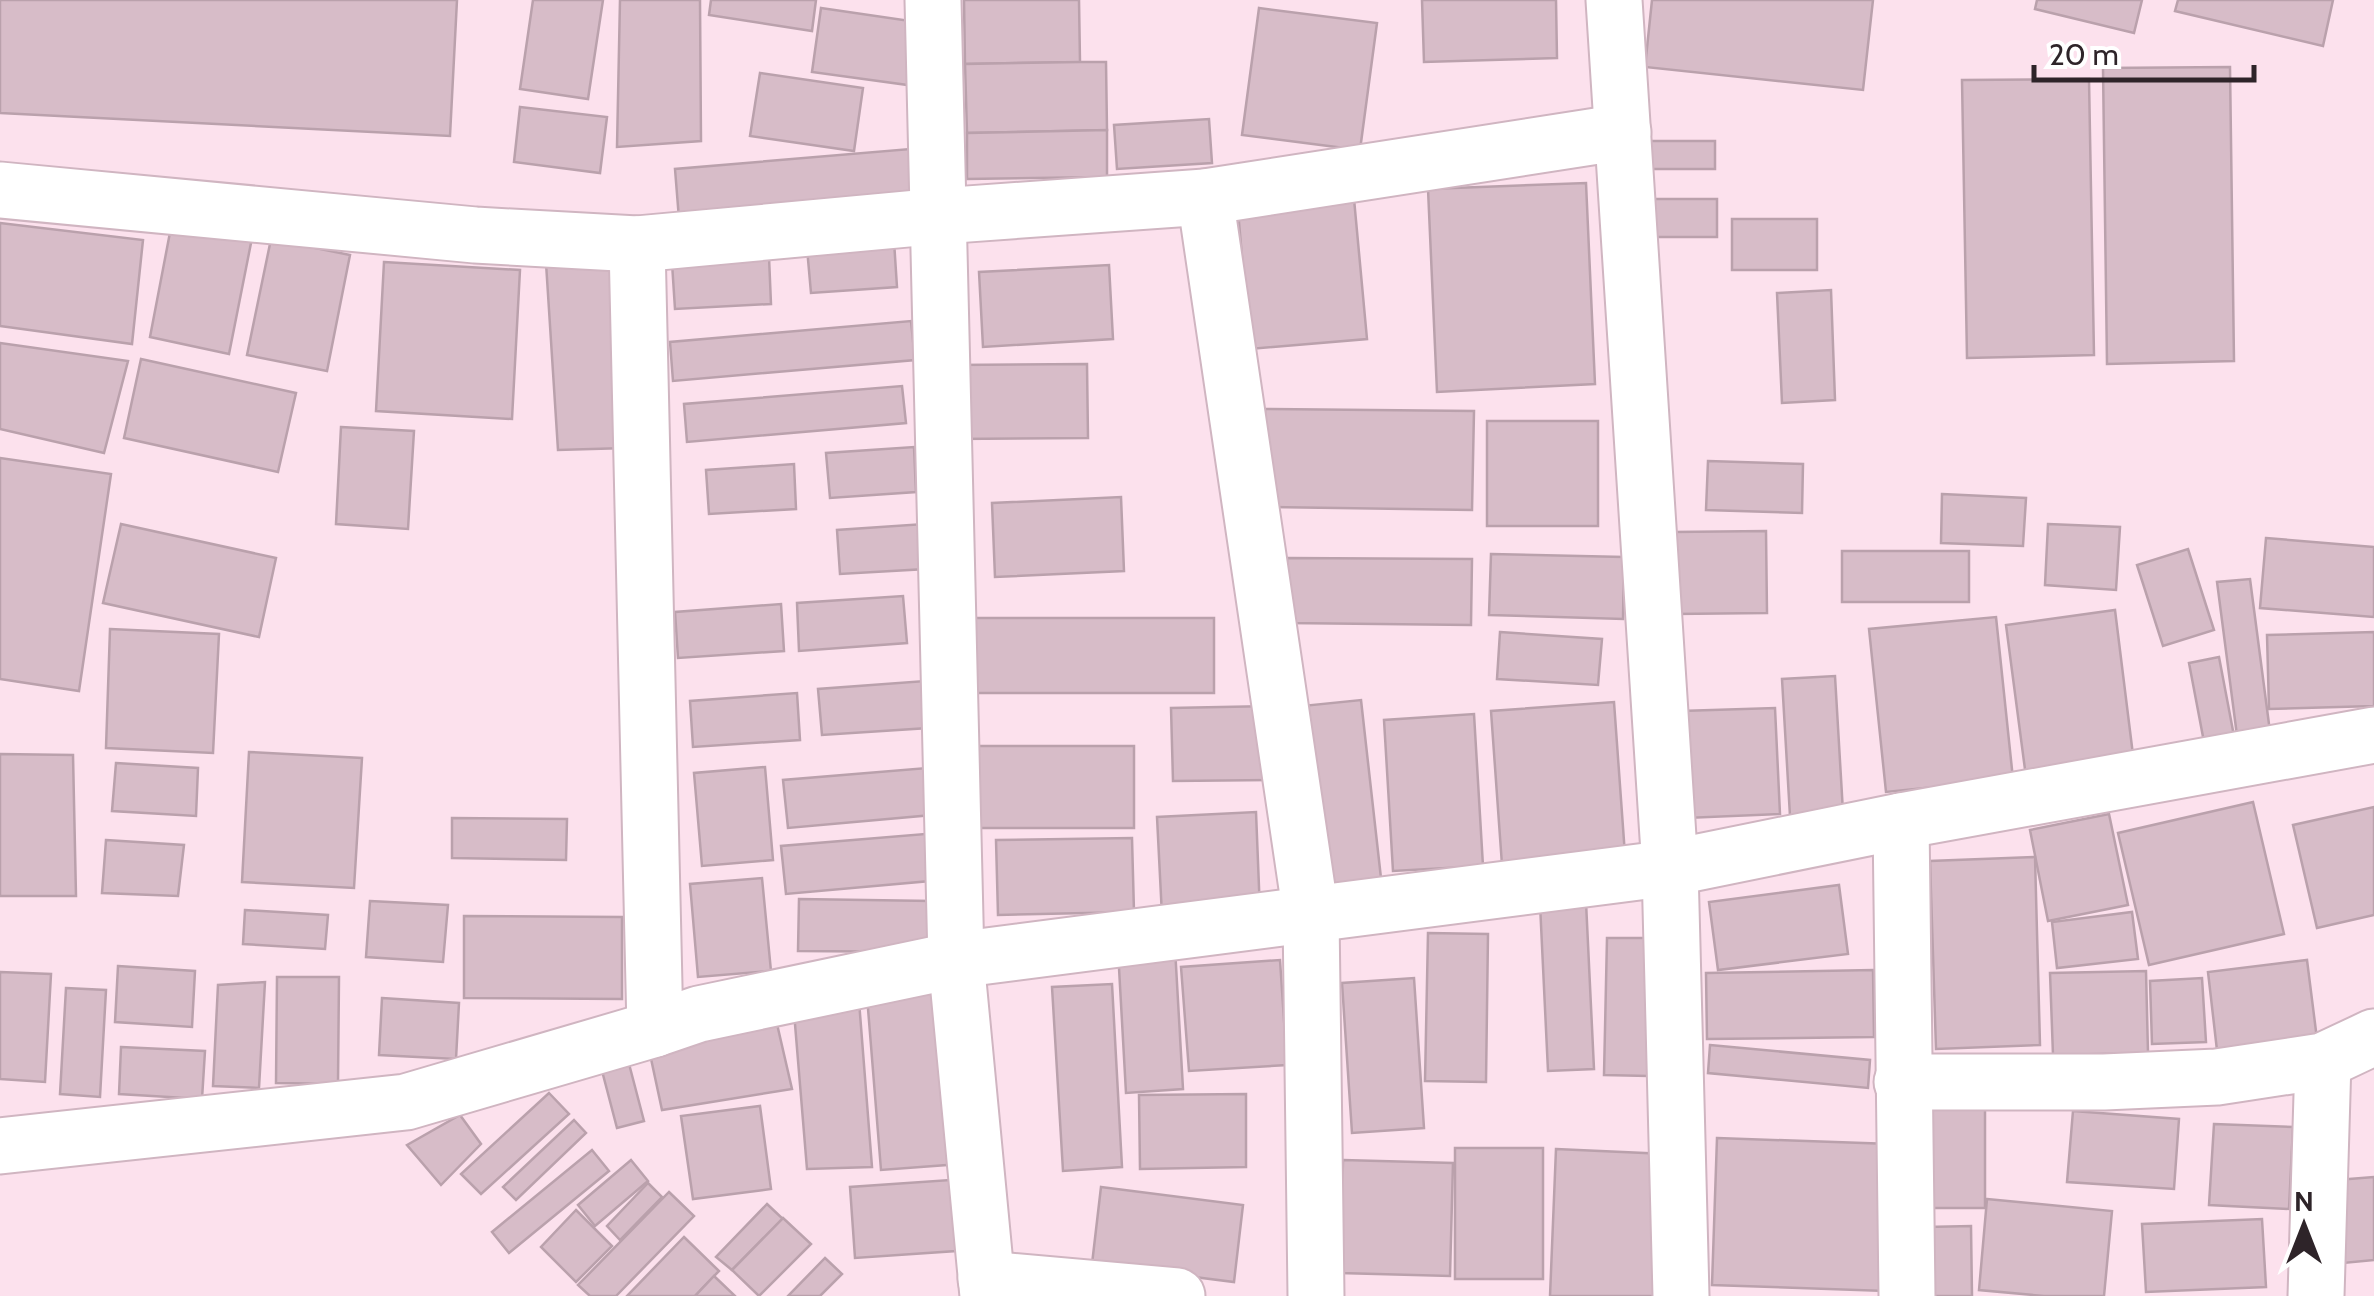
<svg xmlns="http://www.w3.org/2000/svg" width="2374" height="1296" font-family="Cabin,sans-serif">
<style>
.building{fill:#d7bcc8;stroke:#baa1ac;stroke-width:2.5}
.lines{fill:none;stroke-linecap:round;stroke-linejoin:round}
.minor-casing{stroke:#d0b5c1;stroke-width:59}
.minor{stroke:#fff;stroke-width:55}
</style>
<rect width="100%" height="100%" fill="#fce1ed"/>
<!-- building -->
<g class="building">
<polygon points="0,0 457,0 450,136 0,113"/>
<polygon points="533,0 603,0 588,99 520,89"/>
<polygon points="620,0 700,0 701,141 617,147"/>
<polygon points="711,0 816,0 812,31 709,15"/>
<polygon points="964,0 1079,0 1080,62 965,64"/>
<polygon points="1422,0 1556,0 1557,58 1424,62"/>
<polygon points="1652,0 1873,0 1863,90 1645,67"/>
<polygon points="2037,0 2142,0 2134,33 2035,9"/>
<polygon points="2178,0 2333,0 2323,46 2175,11"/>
<polygon points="821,8 924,23 915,86 812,72"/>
<polygon points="1259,8 1377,23 1360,150 1242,135"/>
<polygon points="1080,62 1106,62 1107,130 967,133 965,64"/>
<polygon points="2230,67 2234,361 2107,364 2103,68"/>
<polygon points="760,73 863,88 854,151 750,136"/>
<polygon points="2089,79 2094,355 1967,358 1962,80"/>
<polygon points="520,107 607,117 600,173 514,162"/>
<polygon points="1209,119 1212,163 1117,169 1114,125"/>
<polygon points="1107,130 1107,177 967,179 967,133"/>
<rect x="1639" y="141" width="76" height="28"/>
<polygon points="910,149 915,199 679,219 675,169"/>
<polygon points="1586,183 1595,384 1437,392 1428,189"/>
<polygon points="1353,188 1367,339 1250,349 1237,199"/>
<rect x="1646" y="199" width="71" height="38"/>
<rect x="1732" y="219" width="85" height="51"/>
<polygon points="172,222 252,238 229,354 150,337"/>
<polygon points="0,223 143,240 132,344 0,326"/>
<polygon points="271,239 350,255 327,371 247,355"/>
<polygon points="894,241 897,287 811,293 807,248"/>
<polygon points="769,257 771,304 675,309 672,263"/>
<polygon points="616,260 626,448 558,450 546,263"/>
<polygon points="384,262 520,270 512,419 376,411"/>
<polygon points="1109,265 1113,339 983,347 979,272"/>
<polygon points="1831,290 1835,400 1782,403 1777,293"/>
<polygon points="911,321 915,360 673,381 670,342"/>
<polygon points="0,343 128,361 104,453 0,429"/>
<polygon points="141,359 296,393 278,472 124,438"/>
<polygon points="1087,364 1088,438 953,439 952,365"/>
<polygon points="902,386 906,423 687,442 684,404"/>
<polygon points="1265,409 1474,411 1472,510 1264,507"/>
<rect x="1487" y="421" width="111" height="105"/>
<polygon points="341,427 414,431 408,529 336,524"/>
<polygon points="914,447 916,492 830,498 826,453"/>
<polygon points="0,458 111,474 79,691 0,679"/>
<polygon points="1708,461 1803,464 1802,513 1706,510"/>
<polygon points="794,464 796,509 709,514 706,470"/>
<polygon points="1942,494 2026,498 2023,546 1941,543"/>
<polygon points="1121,497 1124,571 995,577 992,503"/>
<polygon points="121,524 276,558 259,637 103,603"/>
<polygon points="924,524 926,569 840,574 837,530"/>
<polygon points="2048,524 2120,527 2116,590 2045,585"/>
<polygon points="1766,531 1767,613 1674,614 1673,532"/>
<polygon points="2266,538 2374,547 2374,617 2260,608"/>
<polygon points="2188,549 2214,630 2163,646 2137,565"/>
<rect x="1842" y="551" width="127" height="51"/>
<polygon points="1491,554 1624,557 1623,619 1489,615"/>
<polygon points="1287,558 1472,559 1471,625 1287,623"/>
<polygon points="2250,579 2272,747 2239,751 2217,582"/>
<polygon points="903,596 907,643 799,651 797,603"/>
<polygon points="781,604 784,651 678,658 675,612"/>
<polygon points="2115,610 2134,763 2026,777 2006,625"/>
<polygon points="1996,617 2013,779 1886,792 1869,629"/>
<rect x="967" y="618" width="247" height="75"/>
<polygon points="110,629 219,634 213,753 106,748"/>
<polygon points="1500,632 1602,639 1598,685 1497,679"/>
<polygon points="2374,632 2374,706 2269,709 2267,635"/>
<polygon points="2219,657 2234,736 2204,742 2189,663"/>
<polygon points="1835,676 1843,812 1790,816 1782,679"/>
<polygon points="925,681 928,728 822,735 818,689"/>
<polygon points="797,693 800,740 693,747 690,701"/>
<polygon points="1361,700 1382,887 1322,893 1302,706"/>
<polygon points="1614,702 1625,855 1502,865 1491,711"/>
<polygon points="1273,706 1275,780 1173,781 1171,708"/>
<polygon points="1775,708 1780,814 1686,818 1681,711"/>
<polygon points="1474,714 1483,866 1393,871 1384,720"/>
<rect x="971" y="746" width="163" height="82"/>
<polygon points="249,752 362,758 354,888 242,882"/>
<polygon points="0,754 73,755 76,896 0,896"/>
<polygon points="116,763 198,768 196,816 112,811"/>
<polygon points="765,767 773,860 702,866 694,773"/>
<polygon points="939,767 943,814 788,828 783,780"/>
<polygon points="2253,802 2284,934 2149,965 2118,833"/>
<polygon points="2374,807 2374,915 2317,928 2293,825"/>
<polygon points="1256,812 1260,912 1162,916 1157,817"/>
<polygon points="2109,814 2128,905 2048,921 2030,830"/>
<polygon points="452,818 567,819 566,860 452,858"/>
<polygon points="937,833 941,880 786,894 781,846"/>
<polygon points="1132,838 1134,912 998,915 996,840"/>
<polygon points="106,840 184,845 178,896 102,893"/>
<polygon points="2035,857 2040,1045 1936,1049 1930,861"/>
<polygon points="762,878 771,971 698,977 690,884"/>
<polygon points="1839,885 1848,954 1718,970 1709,902"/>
<polygon points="799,899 932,901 931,952 798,951"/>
<polygon points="370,901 448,905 443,962 366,957"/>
<polygon points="1586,902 1594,1069 1548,1071 1540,904"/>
<polygon points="245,910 328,915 325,949 243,944"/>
<polygon points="2132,912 2138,959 2057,968 2052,922"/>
<polygon points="464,916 622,917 622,999 464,998"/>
<polygon points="1428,933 1488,934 1486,1082 1425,1081"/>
<polygon points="1607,938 1652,938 1648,1076 1604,1075"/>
<polygon points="1175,948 1183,1089 1126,1093 1118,950"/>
<polygon points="1280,960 1287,1065 1189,1071 1181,967"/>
<polygon points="2307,960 2318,1047 2218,1059 2208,972"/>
<polygon points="118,966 195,971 192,1027 115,1022"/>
<polygon points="1873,970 1874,1037 1707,1039 1706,973"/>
<polygon points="2146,971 2148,1053 2053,1055 2050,973"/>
<polygon points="0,972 51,974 45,1082 0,1079"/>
<polygon points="277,977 339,977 338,1084 276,1083"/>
<polygon points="1414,978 1424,1128 1352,1133 1342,983"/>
<polygon points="2202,978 2206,1042 2152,1044 2150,981"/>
<polygon points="265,982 259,1088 213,1086 218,985"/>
<polygon points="944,983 960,1164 881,1170 867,996"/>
<polygon points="1112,984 1122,1167 1063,1171 1052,987"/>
<polygon points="66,988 106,990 100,1097 60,1094"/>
<polygon points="382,998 459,1003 456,1059 379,1055"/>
<polygon points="859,1001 872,1167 807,1169 794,1012"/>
<polygon points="774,1011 792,1089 662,1110 647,1040"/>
<polygon points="1710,1045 1870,1060 1868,1088 1708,1073"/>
<polygon points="121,1047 205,1051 202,1099 119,1094"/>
<polygon points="628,1060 644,1121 617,1128 601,1067"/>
<polygon points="549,1093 569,1114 481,1194 461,1174"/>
<polygon points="1246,1094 1246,1167 1140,1169 1139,1095"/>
<rect x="1928" y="1105" width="57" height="103"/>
<polygon points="760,1106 771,1189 693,1199 681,1116"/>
<polygon points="2073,1111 2179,1119 2174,1189 2067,1182"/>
<polygon points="460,1115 481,1144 441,1185 407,1145"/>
<polygon points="574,1120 586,1133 516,1200 503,1187"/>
<polygon points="2214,1124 2293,1127 2289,1209 2209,1205"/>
<polygon points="1717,1138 1891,1144 1885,1291 1712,1285"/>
<rect x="1455" y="1148" width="88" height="131"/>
<polygon points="1556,1149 1666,1154 1661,1296 1550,1296"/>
<polygon points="592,1150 609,1171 509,1253 492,1232"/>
<polygon points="631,1160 648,1181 595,1226 578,1205"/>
<polygon points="1343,1160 1453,1163 1450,1276 1340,1273"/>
<polygon points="2374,1177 2374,1260 2333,1264 2325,1181"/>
<polygon points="950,1180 956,1251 855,1258 850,1187"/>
<polygon points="648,1183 662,1197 620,1240 607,1226"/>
<polygon points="1101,1187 1243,1205 1234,1282 1092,1264"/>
<polygon points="669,1192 694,1216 616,1296 590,1296 578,1285"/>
<polygon points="1987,1199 2112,1211 2104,1296 2044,1296 1979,1290"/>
<polygon points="767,1204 783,1219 732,1270 716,1257"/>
<polygon points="576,1210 612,1246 576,1282 541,1247"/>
<polygon points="783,1218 811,1244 759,1296 732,1270"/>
<polygon points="2262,1219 2266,1287 2146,1292 2142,1224"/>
<polygon points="1971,1226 1972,1296 1927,1296 1926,1227"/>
<polygon points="684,1237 719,1271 714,1276 695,1296 627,1296"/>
<polygon points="825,1258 842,1274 820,1296 788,1296"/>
<polygon points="714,1276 735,1296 695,1296"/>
</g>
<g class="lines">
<defs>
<g id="minor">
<polyline points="933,0 956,960 988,1296"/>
<polyline points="1614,0 1670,868 1681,1296"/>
<polyline points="0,190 475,235 637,244 940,216 1205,197 1623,132"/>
<polyline points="1205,197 1311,915 1316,1296"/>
<polyline points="637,244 655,1029"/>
<polyline points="1901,821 1907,1296"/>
<polyline points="1902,1082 2104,1082 2217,1077 2323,1061 2374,1037"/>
<polyline points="0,1146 406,1102 655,1029 699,1014 956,960 1670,868 1901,821 2374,735"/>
<polyline points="986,1279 1177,1296"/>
<polyline points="2316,1296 2323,1061"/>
</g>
</defs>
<!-- minor casing -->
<use href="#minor" class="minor-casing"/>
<!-- minor -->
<use href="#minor" class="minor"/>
</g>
<!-- north arrow -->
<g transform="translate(2304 1226)" stroke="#ffffff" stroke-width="8" paint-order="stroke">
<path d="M0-8L18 38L0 25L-18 38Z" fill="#2e2429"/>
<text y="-15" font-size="28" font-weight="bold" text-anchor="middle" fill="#2e2429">N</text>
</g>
<!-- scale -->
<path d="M2034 65v15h220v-15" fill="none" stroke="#2e2429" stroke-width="5"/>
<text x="2049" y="65" font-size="30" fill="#2e2429" stroke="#ffffff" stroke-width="8" paint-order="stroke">20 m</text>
</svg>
